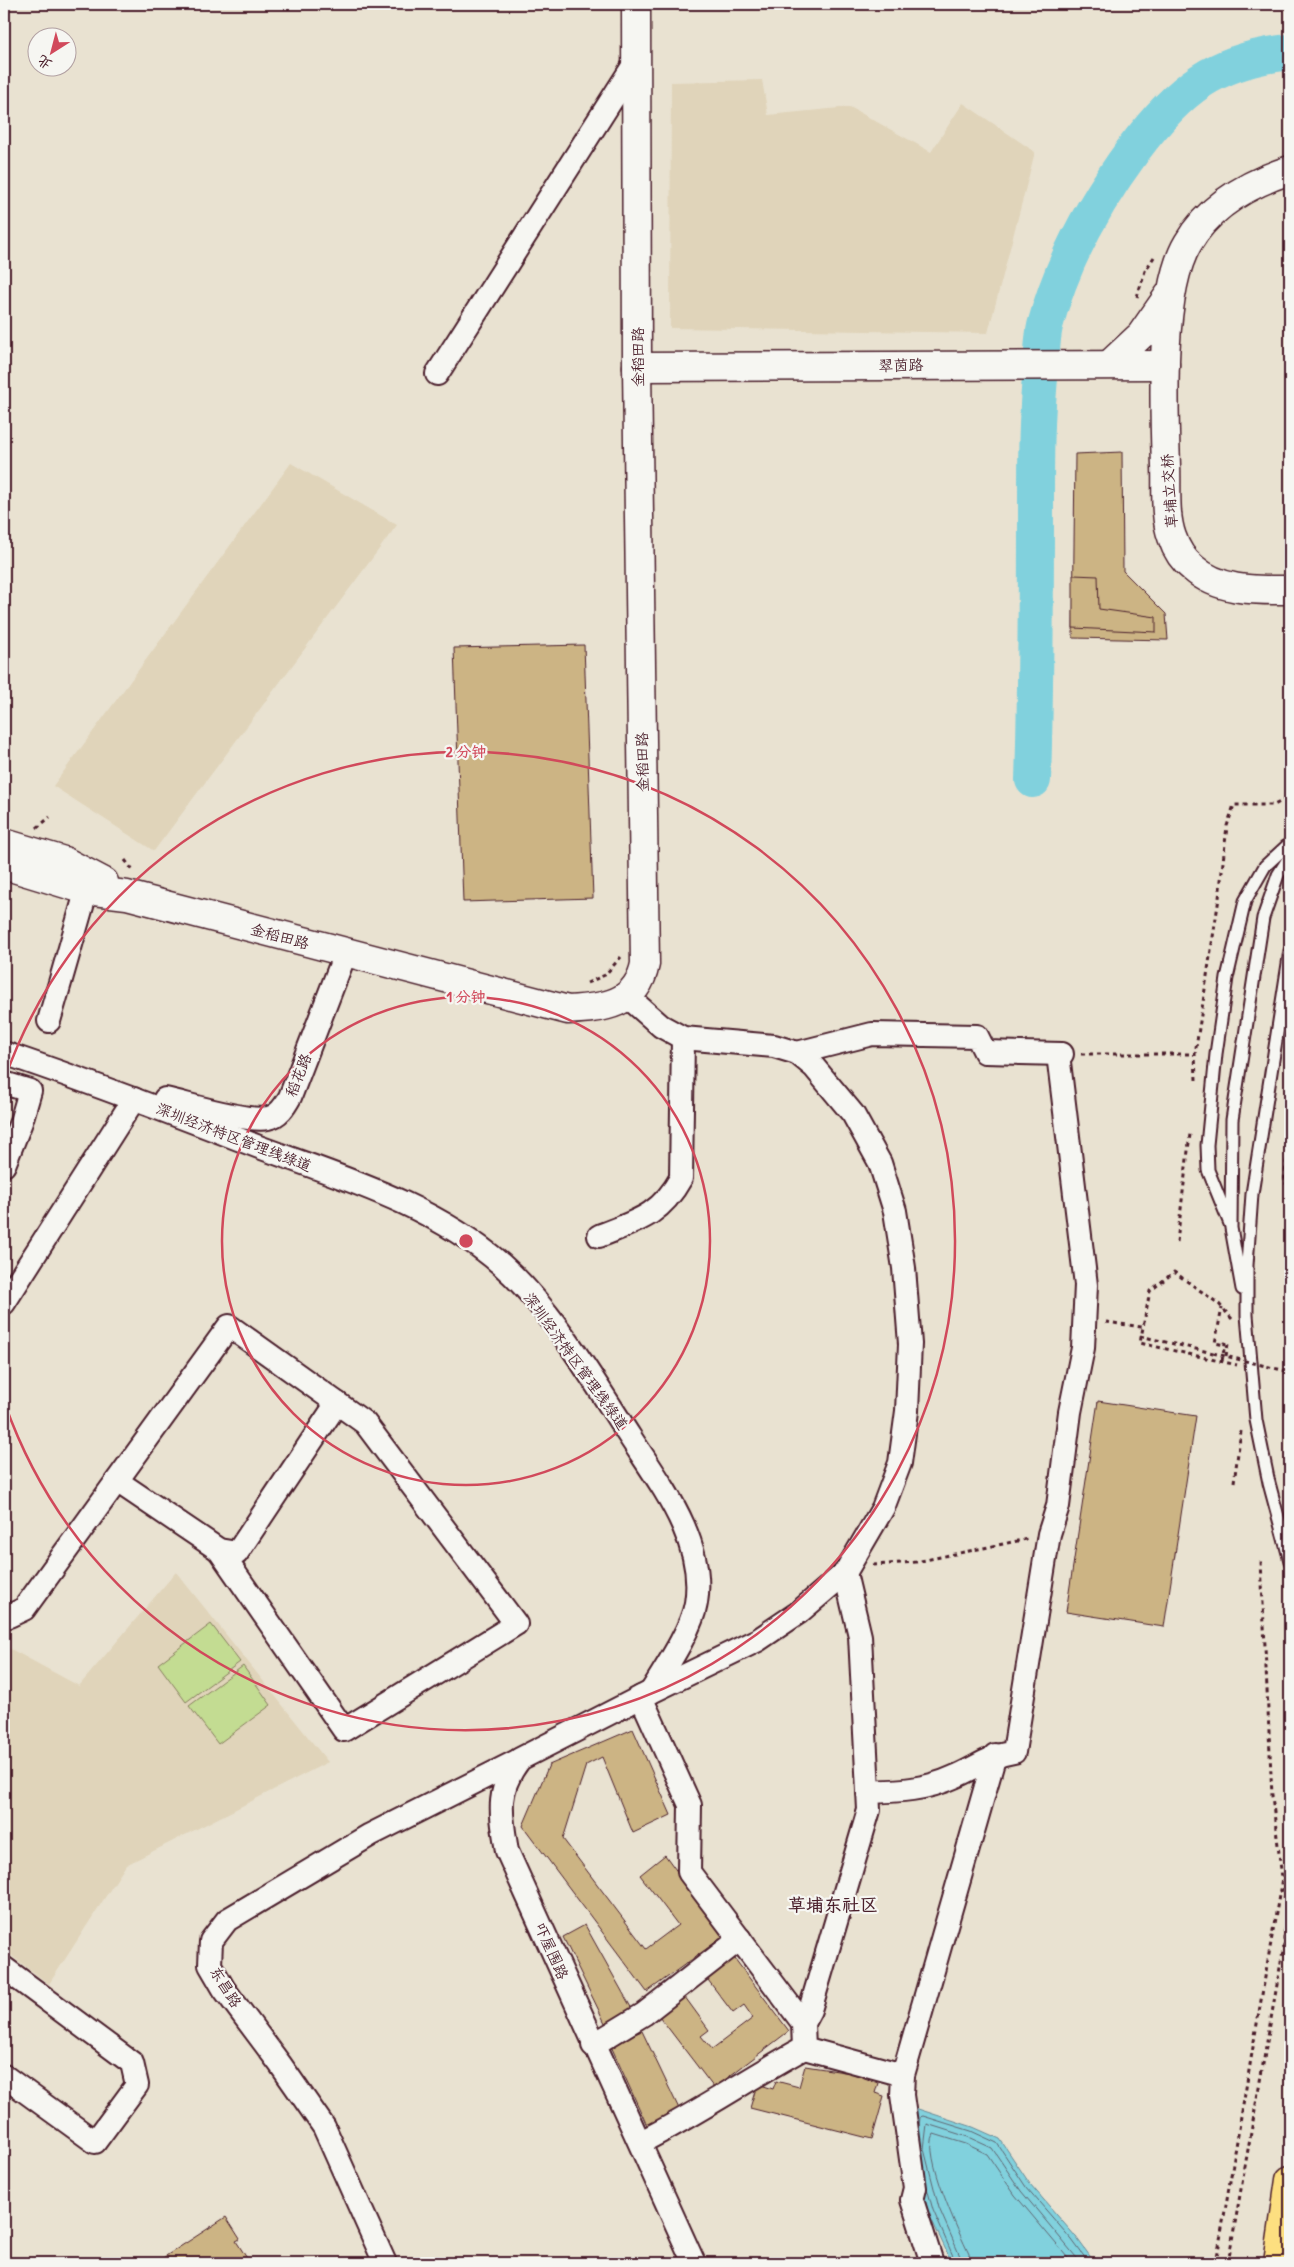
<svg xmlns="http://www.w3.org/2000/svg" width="1294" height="2267" font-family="'Patrick Hand','LXGW WenKai TC',sans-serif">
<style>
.built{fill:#e0d4ba}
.green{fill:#c3dc92;stroke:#867e5e}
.water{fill:#81d1dd;stroke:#6b8a96}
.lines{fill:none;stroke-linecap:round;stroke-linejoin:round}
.shore{stroke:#606672;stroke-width:1}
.river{stroke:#81d1dd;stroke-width:36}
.building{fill:#ccb484;stroke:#4a1f2b}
.lane-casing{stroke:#4a1f2b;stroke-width:15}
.street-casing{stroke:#4a1f2b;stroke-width:26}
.secondary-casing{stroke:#4a1f2b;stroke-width:31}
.highway-casing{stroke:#4a1f2b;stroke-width:31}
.path{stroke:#4a1f2b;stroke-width:3;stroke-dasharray:4 4;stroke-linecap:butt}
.lane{stroke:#f6f6f2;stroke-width:11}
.street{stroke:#f6f6f2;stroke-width:22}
.secondary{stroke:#f6f6f2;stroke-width:28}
.highway{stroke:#fddf80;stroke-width:28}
.path-bridge{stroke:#4a1f2b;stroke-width:3;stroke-dasharray:4 4;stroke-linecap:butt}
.ring{fill:none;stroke:#d1495b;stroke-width:2.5}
.labels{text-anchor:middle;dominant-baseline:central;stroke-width:4.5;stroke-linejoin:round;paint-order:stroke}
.street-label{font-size:15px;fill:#4a1f2b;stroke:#f6f6f2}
.quarter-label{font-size:18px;font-weight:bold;fill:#4a1f2b;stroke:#f6f6f2}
.centre{fill:#d1495b;stroke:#f6f6f2;stroke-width:2.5}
.ring-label{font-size:15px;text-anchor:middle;font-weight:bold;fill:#d1495b;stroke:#f6f6f2;stroke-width:4.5;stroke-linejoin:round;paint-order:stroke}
</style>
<rect width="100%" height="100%" fill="#e9e2d1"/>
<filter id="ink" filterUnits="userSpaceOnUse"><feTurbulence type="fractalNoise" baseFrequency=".02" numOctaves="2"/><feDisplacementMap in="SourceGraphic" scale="10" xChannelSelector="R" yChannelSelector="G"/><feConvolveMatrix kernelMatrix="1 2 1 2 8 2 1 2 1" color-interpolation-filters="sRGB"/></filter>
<g filter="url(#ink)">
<!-- built -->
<g class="built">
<polygon points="762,80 768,115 850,107 931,152 963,103 1035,152 988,333 670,328 671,82"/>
<polygon points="291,463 397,525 154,851 53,786"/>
<polygon points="176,1572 328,1762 126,1865 49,1984 4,1950 4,1651 7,1647 79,1686"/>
</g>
<!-- green -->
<g class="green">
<polygon points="211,1624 240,1662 186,1702 158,1664"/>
<polygon points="243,1666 271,1705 218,1744 189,1706"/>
</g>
<!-- water -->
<polygon class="water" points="915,2108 973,2127 1000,2139 1030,2184 1076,2237 1095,2263 952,2263 928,2212 913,2150"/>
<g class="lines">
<!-- shore -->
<g class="shore">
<polyline points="919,2127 920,2117 923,2116 971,2131 997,2143 1026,2187 1072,2240 1089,2263"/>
<polyline points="927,2188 933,2210 956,2263"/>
<polyline points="963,2263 939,2208 924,2149 927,2124 968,2137 992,2148 1021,2191 1081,2263"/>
<path d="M970 2263 969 2254C959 2233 922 2154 934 2134L966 2144 987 2154 1015 2195 1072 2263"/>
</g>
<!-- river -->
<path class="river" d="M1033 780C1036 688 1036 596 1036 504 1036 458 1036 414 1041 368 1042 355 1042 339 1045 326 1062 261 1095 202 1134 149 1179 89 1215 60 1290 52"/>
</g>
<!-- building -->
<g class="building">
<polygon points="1122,452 1123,571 1166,614 1168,640 1073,638 1075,454"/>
<polygon points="1073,575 1098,576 1099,609 1156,617 1156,632 1073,628"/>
<polygon points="584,645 593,898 463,902 454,648"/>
<polygon points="1098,1401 1196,1416 1164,1627 1066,1612"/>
<polygon points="633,1729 671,1815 633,1833 602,1757 586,1765 563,1839 646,1949 678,1925 640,1875 665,1855 724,1936 647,1992 523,1826 549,1765"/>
<polygon points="585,1925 633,2011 605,2023 563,1937"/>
<polygon points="732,1955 789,2031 714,2088 656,2012 682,1993 709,2030 701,2036 712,2049 753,2018 744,2005 733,2013 705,1976"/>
<polygon points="642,2031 682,2115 649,2130 610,2044"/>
<polygon points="805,2066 851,2073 878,2083 875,2093 884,2096 872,2139 750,2108 756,2088 761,2085 773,2089 776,2081 799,2087"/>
<polygon points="226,2217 240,2239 236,2241 250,2263 155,2263"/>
</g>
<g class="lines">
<defs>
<g id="lane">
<polyline points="1290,951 1252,1194 1247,1265 1247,1315 1256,1420 1269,1483 1290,1561"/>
<polyline points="1230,1224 1208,1170 1207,1145 1216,1054 1227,978 1245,901 1265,866 1290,843"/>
<polyline points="1242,1289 1231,1228 1232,1120 1263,918 1278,875 1290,856"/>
</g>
<g id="street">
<polyline points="437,374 637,60"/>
<path d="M628 997 661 1026 683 1038 774 1046 797 1053 814 1067 853 1114 880 1163 895 1211 904 1268 910 1344 907 1411 900 1463 883 1508 845 1573 798 1613 758 1640 651 1692 520 1759C495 1791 501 1814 507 1851L694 2263"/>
<polyline points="49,1021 91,875"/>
<path d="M4 1053C90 1082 174 1114 259 1147 343 1178 434 1205 502 1265 551 1308 595 1383 630 1437 661 1485 706 1542 696 1603 692 1629 665 1669 651 1692"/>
<polyline points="797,1053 872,1034 977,1036 985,1052 1062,1054"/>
<polyline points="4,1083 30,1091 21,1122 4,1165"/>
<path d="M165 1099C188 1104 249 1123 268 1118 279 1116 285 1106 290 1097L345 954"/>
<path d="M599 1236C637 1221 660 1216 681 1178L683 1038"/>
<polyline points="4,1303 134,1099"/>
<polyline points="117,1481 219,1550 237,1553 337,1403"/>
<polyline points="845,1573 860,1636 869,1810 810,2010 803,2023 804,2048 903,2075 902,2095 915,2188 912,2200 932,2263"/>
<polyline points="4,1612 9,1616 24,1609 229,1326 365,1423 516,1624 344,1730 219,1550"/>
<polyline points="641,1697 690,1805 689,1872 803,2023"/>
<path d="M868 1792C898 1791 926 1790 954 1777 976 1768 989 1756 1014 1752L1049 1534 1058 1506 1070 1412 1083 1348 1086 1285 1058 1054"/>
<polyline points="4,1968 132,2063 137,2085 95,2142 4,2076"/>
<polyline points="593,2045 644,2014 740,1939"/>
<polyline points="903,2075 995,1755"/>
<path d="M641 2142C697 2114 749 2078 804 2048"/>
<polyline points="385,2263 324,2127 280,2064 224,1989 210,1965 211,1941 227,1920 370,1835 519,1760"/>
</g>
<g id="secondary">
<path d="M1290 170C1250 183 1210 205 1188 243 1159 291 1164 409 1166 466 1167 489 1164 515 1172 537 1176 549 1184 561 1193 568 1220 592 1257 590 1290 590"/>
<polyline points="1111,363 1141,335 1171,292"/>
<polyline points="637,367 1165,365"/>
<polyline points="4,843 64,861 104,882"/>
<path d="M4 865 86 890 127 895 568 1010C604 1008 637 1005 645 964L637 367 636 4"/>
</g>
<polyline id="highway" points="1278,2263 1290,2180"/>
</defs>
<!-- lane casing -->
<use href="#lane" class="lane-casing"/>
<!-- street casing -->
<use href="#street" class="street-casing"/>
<!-- secondary casing -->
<use href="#secondary" class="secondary-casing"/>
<!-- highway casing -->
<use href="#highway" class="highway-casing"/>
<!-- path -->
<g class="path">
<polyline points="1137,297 1145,271 1154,257"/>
<polyline points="37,828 50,817"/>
<polyline points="125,860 134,872"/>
<polyline points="587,983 605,975 621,957"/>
<polyline points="1081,1054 1195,1054"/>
<polyline points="1196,1080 1195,1054 1219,898 1227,826 1234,805 1274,805 1290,797"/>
<polyline points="1290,1128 1284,1183 1290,1184"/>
<polyline points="1177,1242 1190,1134"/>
<polyline points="1232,1319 1219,1304 1174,1272 1150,1291 1140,1343 1237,1365"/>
<polyline points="1106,1322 1142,1327"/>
<polyline points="1140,1336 1213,1353"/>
<polyline points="1226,1356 1228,1344"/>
<polyline points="1222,1361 1225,1343 1225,1345 1215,1343 1222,1308"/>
<polyline points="1234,1482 1241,1431"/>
<polyline points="873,1565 916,1562 1027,1539"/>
<polyline points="1216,2263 1282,1878 1272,1796 1261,1561"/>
<polyline points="1228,2263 1284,1945 1285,1902 1283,1883"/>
</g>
<!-- lane -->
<use href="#lane" class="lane"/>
<!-- street -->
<use href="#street" class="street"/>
<!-- secondary -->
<use href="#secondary" class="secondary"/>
<!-- highway -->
<use href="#highway" class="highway"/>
<!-- path-bridge -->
<polyline class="path-bridge" points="1213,1353 1290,1372"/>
</g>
</g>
<!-- distance rings -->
<g class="ring">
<circle cx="466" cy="1241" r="244"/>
<path d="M5 1078A489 489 0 1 1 5 1404"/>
</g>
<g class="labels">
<!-- street labels -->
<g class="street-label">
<text transform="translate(637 357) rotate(-90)">金稻田路</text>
<text transform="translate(901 365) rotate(-1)">翠茵路</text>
<text transform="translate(1169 491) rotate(-94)">草埔立交桥</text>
<text transform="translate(642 762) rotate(-91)">金稻田路</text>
<text transform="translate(280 936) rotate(15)">金稻田路</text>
<text transform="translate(298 1075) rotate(-68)">稻花路</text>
<text transform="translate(234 1137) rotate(21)">深圳经济特区管理线绿道</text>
<text transform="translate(576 1361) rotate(54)">深圳经济特区管理线绿道</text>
<text transform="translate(552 1951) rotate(66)">吓屋围路</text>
<text transform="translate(226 1987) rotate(58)">东昌路</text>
</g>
<!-- quarter labels -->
<g class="quarter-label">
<text x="833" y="1904">草埔东社区</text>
</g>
</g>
<circle cx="466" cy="1241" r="8" class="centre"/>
<g class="ring-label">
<text x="466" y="757">2 分钟</text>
<text x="466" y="1002">1 分钟</text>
</g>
<!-- margin -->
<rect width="1294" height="2267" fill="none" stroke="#f6f6f2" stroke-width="20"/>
<rect x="10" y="10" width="1274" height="2247" fill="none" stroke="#4a1f2b" stroke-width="2" filter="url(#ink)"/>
<!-- north arrow -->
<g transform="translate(52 52) rotate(216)"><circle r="24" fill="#f6f6f2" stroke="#b1a0a2"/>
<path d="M0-4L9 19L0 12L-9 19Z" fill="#d1495b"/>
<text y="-8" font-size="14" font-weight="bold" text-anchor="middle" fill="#4a1f2b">北</text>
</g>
</svg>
